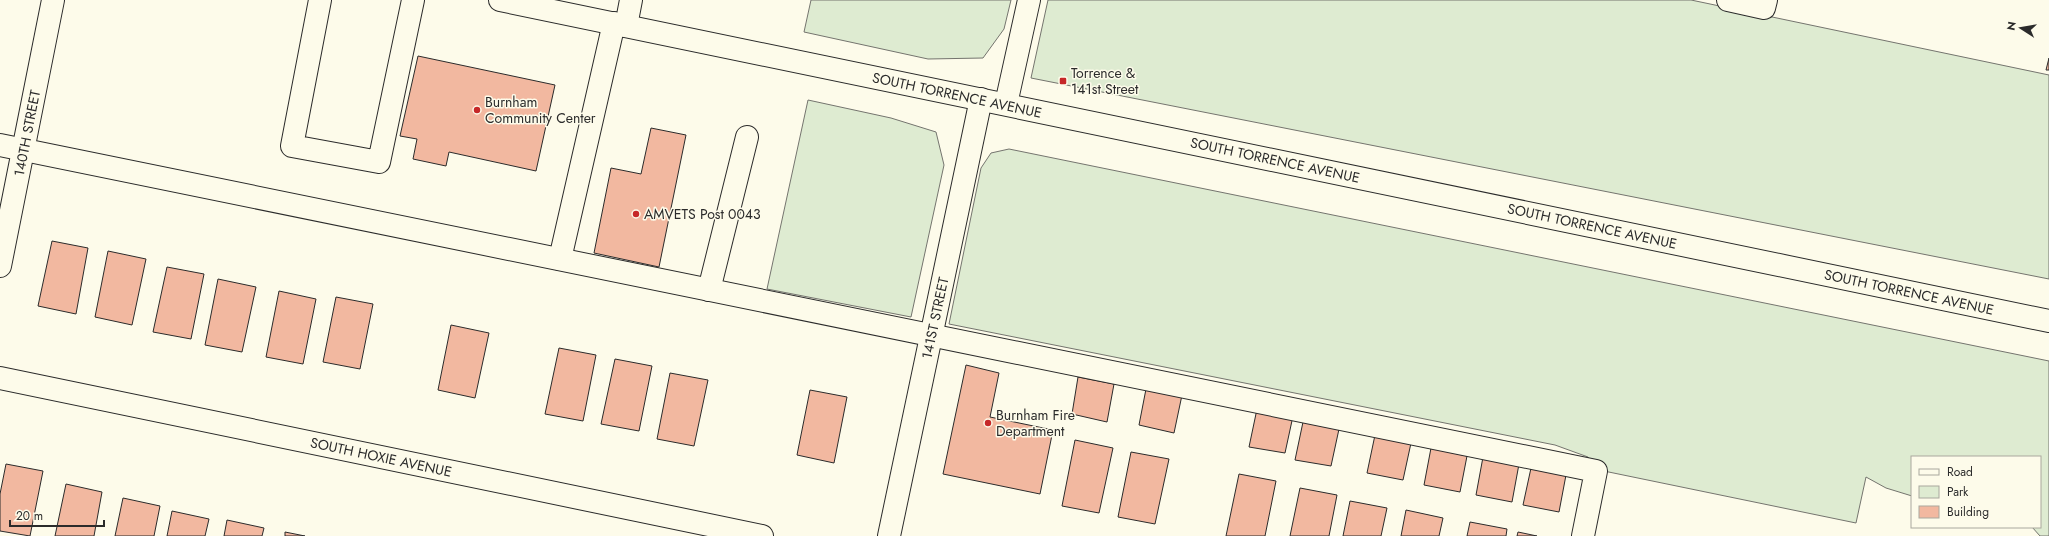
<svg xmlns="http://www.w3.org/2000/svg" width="2049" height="536" font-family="Jost,sans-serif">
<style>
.green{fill:#deebd1;stroke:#74746e}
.building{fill:#f2b8a0;stroke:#2b2b2b}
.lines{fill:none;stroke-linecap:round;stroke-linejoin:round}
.minor-casing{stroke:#2b2b2b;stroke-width:24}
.major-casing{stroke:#2b2b2b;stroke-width:24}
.minor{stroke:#fdfbea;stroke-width:22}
.major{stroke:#fdfbea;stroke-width:22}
.poi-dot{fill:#c62828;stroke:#fdfbea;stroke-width:1.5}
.labels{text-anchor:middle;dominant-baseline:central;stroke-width:3;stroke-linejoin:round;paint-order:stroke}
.poi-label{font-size:14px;fill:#2b2b2b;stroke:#fdfbea;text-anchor:start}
.street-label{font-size:14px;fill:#2b2b2b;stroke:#fdfbea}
</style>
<rect width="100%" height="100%" fill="#fdfbea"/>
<!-- green -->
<g class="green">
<polygon points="811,0 1011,0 1004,29 983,58 928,59 804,32"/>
<polygon points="1048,0 1691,0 2049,75 2049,279 1031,78"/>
<polygon points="808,100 891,118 936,132 944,165 911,317 767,289"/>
<polygon points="1009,149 2049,361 2049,536 2040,536 2032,527 2040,527 2040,457 1912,457 1912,496 1886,488 1866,477 1856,523 1599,470 1588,457 1555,445 949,324 981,168 991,153"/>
</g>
<!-- building -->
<g class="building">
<polygon points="418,56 555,85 536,171 449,152 446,166 413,159 417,139 400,136"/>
<polygon points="2049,58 2049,70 2046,70"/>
<polygon points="651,128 686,135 659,267 594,253 611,168 641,174"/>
<polygon points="52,241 88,248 76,314 38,306"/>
<polygon points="108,251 146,259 132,325 95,317"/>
<polygon points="167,267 204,274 191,339 153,332"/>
<polygon points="218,279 256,287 242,352 205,345"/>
<polygon points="279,291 316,299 303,364 266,357"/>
<polygon points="336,297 373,304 360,369 323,362"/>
<polygon points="451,325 489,333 475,398 438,390"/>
<polygon points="559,348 596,355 583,421 545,414"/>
<polygon points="615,359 652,366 639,431 601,424"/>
<polygon points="966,365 999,373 990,417 1053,430 1040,494 943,474"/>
<polygon points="670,373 708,380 694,446 657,439"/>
<polygon points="1078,377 1114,384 1107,422 1072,414"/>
<polygon points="1146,389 1182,395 1174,433 1139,425"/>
<polygon points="810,390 847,397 834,463 797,455"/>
<polygon points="1257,409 1293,416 1285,453 1249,447"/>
<polygon points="1303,422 1339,429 1331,466 1295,460"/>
<polygon points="1375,435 1411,443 1403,480 1367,473"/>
<polygon points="1075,440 1113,448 1099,513 1062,506"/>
<polygon points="1431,448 1467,456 1460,492 1424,485"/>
<polygon points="1131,452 1169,459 1155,524 1118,517"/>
<polygon points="1483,457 1519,464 1512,502 1476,495"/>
<polygon points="6,464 43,471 30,536 0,531 0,494"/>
<polygon points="1531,468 1566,475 1559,512 1523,505"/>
<polygon points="1239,474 1276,481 1265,536 1226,536"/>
<polygon points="66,484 102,492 94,536 55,536"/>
<polygon points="1300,488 1337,495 1329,536 1290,536"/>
<polygon points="123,498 160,506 154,536 115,536"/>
<polygon points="1350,501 1387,508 1381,536 1343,536"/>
<polygon points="1406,510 1443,518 1439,536 1401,536"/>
<polygon points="172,511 209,519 205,536 167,536"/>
<polygon points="227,520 264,528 262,536 224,536"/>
<polygon points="1470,522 1507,529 1506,536 1467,536"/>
<polygon points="285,532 305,536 285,536"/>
<polygon points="1518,532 1537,536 1517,536"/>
</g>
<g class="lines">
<defs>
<g id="minor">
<polyline points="320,0 292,146 379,162 413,0"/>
<polyline points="1728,0 1764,8 1766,0"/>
<polyline points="626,26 631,0"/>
<polyline points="1006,104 1029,0"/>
<polyline points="0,145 1596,471 1583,536"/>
<polyline points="560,259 614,23"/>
<polyline points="0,266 53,0"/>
<polyline points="709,290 747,137"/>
<polyline points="0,378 762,536"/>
<polyline points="889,536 981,99"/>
</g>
<polyline id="major" points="500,0 2049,321"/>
</defs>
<!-- minor casing -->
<use href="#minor" class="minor-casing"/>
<!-- major casing -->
<use href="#major" class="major-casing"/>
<!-- minor -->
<use href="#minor" class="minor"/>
<!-- major -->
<use href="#major" class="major"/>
</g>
<!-- markers -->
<g class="poi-dot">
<rect x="1059" y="77" width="8" height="8" rx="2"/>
<circle cx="477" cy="110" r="4"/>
<circle cx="636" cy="214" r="4"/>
<circle cx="988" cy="423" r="4"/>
</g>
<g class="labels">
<!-- poi labels -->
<g class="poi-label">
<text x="1071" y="73">Torrence &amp;<tspan x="1071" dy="16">141st Street</tspan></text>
<text x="485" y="102">Burnham<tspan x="485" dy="16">Community Center</tspan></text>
<text x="644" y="214">AMVETS Post 0043</text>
<text x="996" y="415">Burnham Fire<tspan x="996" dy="16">Department</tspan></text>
</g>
<!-- street labels -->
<g class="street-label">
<text transform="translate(957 95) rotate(12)">SOUTH TORRENCE AVENUE</text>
<text transform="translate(27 133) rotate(-79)">140TH STREET</text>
<text transform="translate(1275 160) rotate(12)">SOUTH TORRENCE AVENUE</text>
<text transform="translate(1592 226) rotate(12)">SOUTH TORRENCE AVENUE</text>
<text transform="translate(1909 292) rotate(12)">SOUTH TORRENCE AVENUE</text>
<text transform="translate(935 318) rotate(-78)">141ST STREET</text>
<text transform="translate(381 457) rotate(12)">SOUTH HOXIE AVENUE</text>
</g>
</g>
<!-- legend -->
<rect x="1911" y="456" width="130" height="72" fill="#fdfbea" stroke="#a9a89e"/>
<rect x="1919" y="469" width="20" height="6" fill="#fdfbea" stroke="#a9a89e"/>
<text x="1947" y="476" font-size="12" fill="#2b2b2b">Road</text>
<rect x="1919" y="486" width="20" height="12" fill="#deebd1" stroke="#a9a89e"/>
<text x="1947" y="496" font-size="12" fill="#2b2b2b">Park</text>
<rect x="1919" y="506" width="20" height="12" fill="#f2b8a0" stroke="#a9a89e"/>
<text x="1947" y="516" font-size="12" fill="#2b2b2b">Building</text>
<!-- north arrow -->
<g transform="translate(2021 28) rotate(282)" stroke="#fdfbea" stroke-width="3" paint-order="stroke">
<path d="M0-3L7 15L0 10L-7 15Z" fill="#2b2b2b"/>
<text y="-6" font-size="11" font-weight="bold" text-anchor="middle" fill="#2b2b2b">N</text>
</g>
<!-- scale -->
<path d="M10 520v6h94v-6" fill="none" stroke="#2b2b2b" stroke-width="2"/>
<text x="16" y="520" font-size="12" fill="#2b2b2b" stroke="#fdfbea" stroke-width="3" paint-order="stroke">20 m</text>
</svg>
